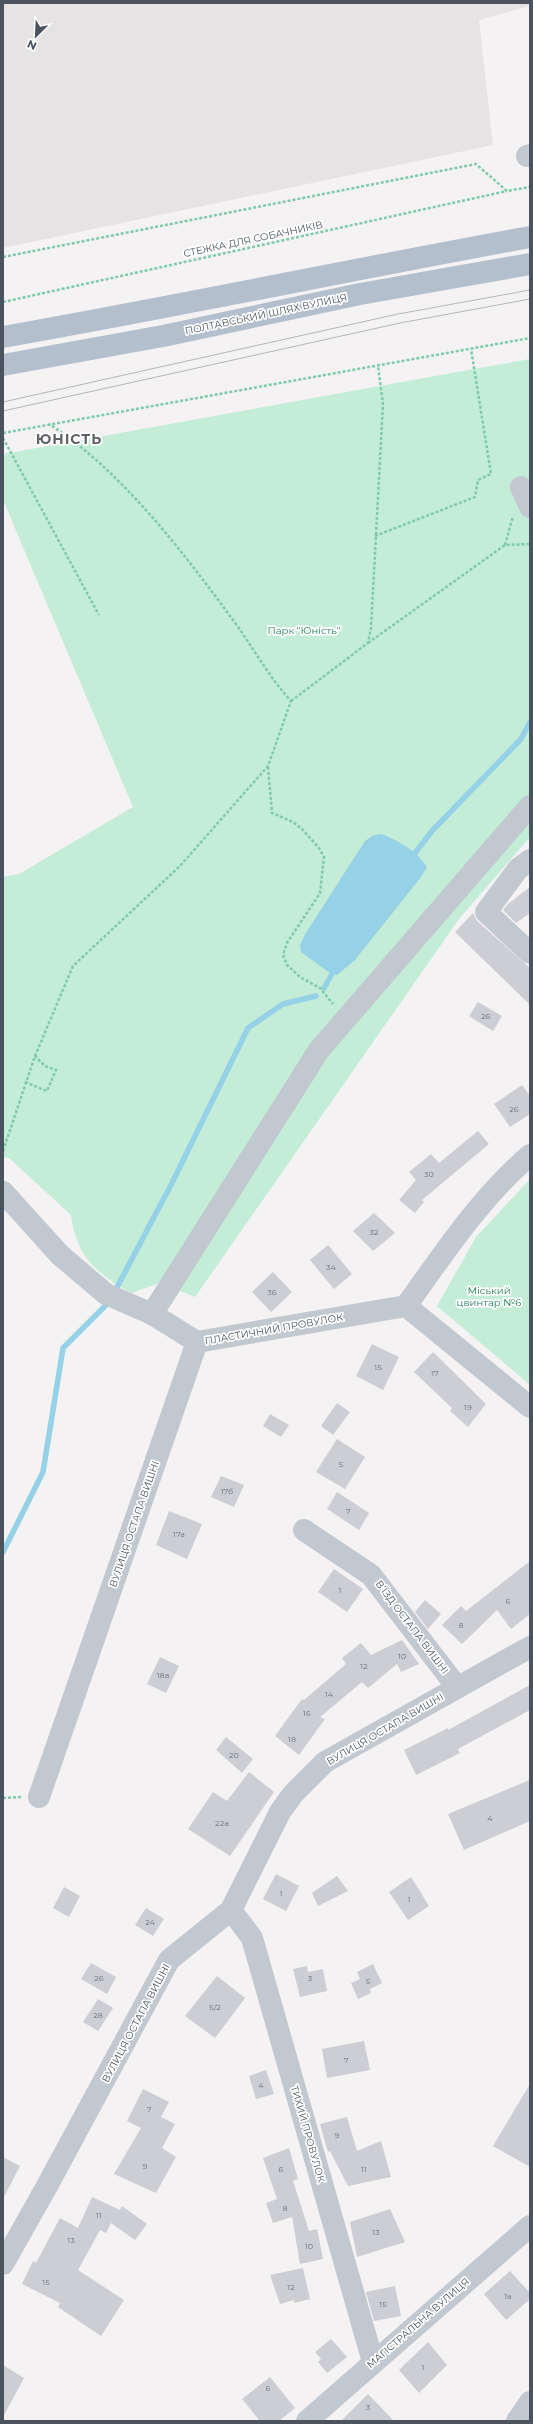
<svg xmlns="http://www.w3.org/2000/svg" width="533" height="2424" font-family="Montserrat,sans-serif">
<style>
.education{fill:#e5e3e3}
.green{fill:#c4edd7}
.water{fill:#95d1e7}
.lines{fill:none;stroke-linecap:round;stroke-linejoin:round}
.stream{stroke:#95d1e7;stroke-width:5.5}
.building{fill:#ccced4}
.path{stroke:#7ecaa9;stroke-width:2.5;stroke-dasharray:3 2;stroke-linecap:butt}
.minor{stroke:#c1c8cf;stroke-width:22}
.major{stroke:#b4bfce;stroke-width:22}
.tram{stroke:#b4b7bb;stroke-width:1}
.labels{text-anchor:middle;dominant-baseline:central;stroke-width:3.5;stroke-linejoin:round;paint-order:stroke}
.number-label{font-size:8px;fill:#6b727c}
.street-label{font-size:10px;fill:#4b545e;stroke:#fff}
.park-label{font-size:10px;fill:#1e7d53;stroke:#fff}
.district-label{font-size:14px;font-weight:bold;letter-spacing:1px;fill:#5f6266;stroke:#fff}
</style>
<rect width="100%" height="100%" fill="#f4f2f2"/>
<!-- education -->
<polygon class="education" points="3,3 530,3 530,6 479,20 493,145 3,248"/>
<!-- green -->
<g class="green">
<path d="M530 359V837L459 919 195 1297 160 1283 131 1293C97 1274 76 1256 71 1215L9 1158 3 1157V877L19 874 133 807 3 500V454Z"/>
<polygon points="530,1179 530,1385 437,1306 476,1237"/>
</g>
<!-- water -->
<path class="water" d="M382 834C400 842 416 850 427 867L421 877 355 960 337 975 327 971 301 952 300 946 304 936 365 841 374 835Z"/>
<g class="lines">
<!-- stream -->
<g class="stream">
<polyline points="412,857 432,831 521,739 530,722"/>
<polyline points="324,988 336,967"/>
<polyline points="115,1291 172,1183 248,1028 283,1004 316,996"/>
<polyline points="3,1552 43,1472 63,1348 106,1305"/>
</g>
</g>
<!-- building -->
<g class="building">
<polygon points="530,887 530,913 516,923 503,910 508,904"/>
<polygon points="473,913 477,921 530,968 530,1005 455,932"/>
<polygon points="478,1002 502,1016 493,1031 469,1016"/>
<polygon points="522,1085 530,1096 530,1114 510,1127 494,1104"/>
<polygon points="478,1131 489,1144 422,1200 424,1202 415,1213 399,1200 416,1180 409,1172 431,1154 439,1163"/>
<polygon points="374,1213 395,1233 373,1251 353,1231"/>
<polygon points="328,1245 352,1274 334,1289 310,1260"/>
<polygon points="273,1272 292,1292 271,1312 252,1292"/>
<polygon points="372,1344 399,1357 383,1390 356,1376"/>
<polygon points="433,1352 486,1404 468,1427 450,1411 452,1408 414,1372"/>
<polygon points="337,1403 350,1412 333,1435 321,1426"/>
<polygon points="270,1414 289,1425 281,1437 263,1426"/>
<polygon points="337,1439 365,1457 345,1489 316,1472"/>
<polygon points="221,1476 244,1485 234,1507 211,1497"/>
<polygon points="337,1492 369,1513 359,1530 327,1509"/>
<polygon points="169,1511 202,1524 187,1559 156,1545"/>
<polygon points="530,1561 530,1614 511,1629 497,1610 462,1644 442,1625 461,1606 466,1611"/>
<polygon points="334,1569 363,1589 347,1612 318,1592"/>
<polygon points="425,1600 441,1614 428,1629 415,1612"/>
<polygon points="402,1640 419,1664 401,1672 397,1664 368,1688 362,1682 320,1717 325,1719 299,1755 275,1736 302,1699 304,1700 346,1664 342,1658 361,1643 371,1655"/>
<polygon points="160,1657 179,1666 166,1693 147,1684"/>
<polygon points="530,1685 530,1710 458,1749 460,1753 416,1775 404,1750 448,1728 448,1730"/>
<polygon points="226,1737 253,1759 242,1773 216,1750"/>
<polygon points="249,1772 274,1792 230,1856 188,1829 213,1792 227,1801"/>
<polygon points="530,1780 530,1821 464,1850 448,1814"/>
<polygon points="276,1874 299,1886 286,1911 263,1899"/>
<polygon points="337,1876 348,1891 318,1906 312,1893"/>
<polygon points="411,1877 429,1906 408,1920 389,1892"/>
<polygon points="64,1887 80,1896 69,1917 53,1908"/>
<polygon points="146,1908 164,1919 153,1936 135,1925"/>
<polygon points="91,1963 116,1977 107,1994 81,1979"/>
<polygon points="373,1964 382,1983 370,1989 371,1993 358,1999 351,1983 360,1979 357,1972"/>
<polygon points="307,1966 308,1972 323,1969 327,1991 300,1997 293,1969"/>
<polygon points="217,1976 245,1998 215,2038 185,2016"/>
<polygon points="98,1999 113,2008 98,2031 83,2022"/>
<polygon points="364,2041 370,2070 327,2078 322,2049"/>
<polygon points="266,2070 274,2094 256,2099 249,2076"/>
<polygon points="530,2084 530,2167 493,2146"/>
<polygon points="143,2089 169,2102 161,2117 175,2124 162,2148 176,2157 156,2193 114,2174 141,2128 127,2121"/>
<polygon points="347,2117 357,2151 381,2141 391,2177 348,2186 330,2151 328,2152 320,2124"/>
<polygon points="289,2148 298,2179 293,2181 309,2231 317,2229 323,2259 300,2264 292,2217 273,2223 266,2203 277,2199 263,2158"/>
<polygon points="3,2157 20,2166 3,2199"/>
<polygon points="92,2197 120,2210 122,2206 147,2224 135,2240 111,2223 106,2233 100,2230 78,2270 124,2300 101,2336 58,2307 60,2303 22,2284 33,2261 36,2263 60,2218 78,2228"/>
<polygon points="390,2209 405,2242 357,2257 350,2222"/>
<polygon points="303,2268 310,2299 294,2303 294,2300 280,2304 270,2275"/>
<polygon points="510,2271 530,2293 530,2299 506,2320 484,2294"/>
<polygon points="395,2286 401,2316 374,2321 366,2292"/>
<polygon points="331,2339 347,2357 327,2373 318,2362 321,2359 315,2352"/>
<polygon points="428,2342 447,2365 419,2393 399,2370"/>
<polygon points="3,2365 24,2378 3,2417"/>
<polygon points="270,2377 295,2408 279,2421 260,2421 242,2399"/>
<polygon points="368,2394 394,2421 341,2421"/>
</g>
<g class="lines">
<!-- path -->
<g class="path">
<polyline points="3,257 476,164 507,191 530,187"/>
<polyline points="3,302 507,191"/>
<polyline points="3,433 530,338"/>
<polyline points="3,438 99,615"/>
<polyline points="375,536 475,497 478,480 491,474 471,349"/>
<polyline points="505,545 513,516"/>
<polyline points="368,643 505,545 530,544"/>
<polyline points="291,701 368,643 371,628 383,404 378,366"/>
<polyline points="268,767 272,813 293,822 302,829 319,848 324,857 320,893 287,943 283,955 287,965 300,977 320,988 333,1004"/>
<polyline points="25,1082 47,1091 56,1070 45,1066 35,1056"/>
<path d="M3 1151 35 1056 73 966 180 866 268 766 291 701C268 676 253 647 233 620 183 552 120 469 49 424"/>
<polyline points="3,1798 21,1797"/>
</g>
<!-- minor -->
<g class="minor">
<polyline points="527,156 530,155"/>
<polyline points="521,487 530,507"/>
<polyline points="530,860 518,869 486,912 530,953"/>
<path d="M3 1192 60 1255 106 1294 152 1314 197 1342 406 1306C444 1253 480 1198 530 1155"/>
<polyline points="406,1306 530,1407"/>
<polyline points="152,1314 319,1050 530,806"/>
<polyline points="304,1530 371,1575 457,1687"/>
<polyline points="39,1797 197,1342"/>
<polyline points="231,1910 252,1938 373,2362"/>
<polyline points="3,2264 47,2186 169,1960 231,1910 280,1812 293,1794 325,1762 530,1647"/>
<polyline points="307,2421 530,2226"/>
<polyline points="517,2421 530,2402"/>
</g>
<!-- major -->
<g class="major">
<path d="M3 337C179 306 354 269 530 237"/>
<polyline points="3,365 163,336 360,294 530,264"/>
</g>
<!-- tram -->
<g class="tram">
<polyline points="3,402 398,314 530,290"/>
<polyline points="3,411 400,323 530,299"/>
</g>
</g>
<g class="labels">
<!-- number labels -->
<g class="number-label">
<text x="486" y="1016">26</text>
<text x="514" y="1109">26</text>
<text x="429" y="1174">30</text>
<text x="374" y="1232">32</text>
<text x="331" y="1267">34</text>
<text x="272" y="1292">36</text>
<text x="378" y="1367">15</text>
<text x="435" y="1373">17</text>
<text x="468" y="1407">19</text>
<text x="341" y="1464">5</text>
<text x="227" y="1491">17б</text>
<text x="348" y="1511">7</text>
<text x="179" y="1534">17а</text>
<text x="340" y="1590">1</text>
<text x="508" y="1601">6</text>
<text x="461" y="1625">8</text>
<text x="402" y="1656">10</text>
<text x="364" y="1666">12</text>
<text x="163" y="1675">18а</text>
<text x="329" y="1694">14</text>
<text x="307" y="1713">16</text>
<text x="292" y="1739">18</text>
<text x="234" y="1755">20</text>
<text x="490" y="1818">4</text>
<text x="222" y="1823">22а</text>
<text x="281" y="1893">1</text>
<text x="409" y="1899">1</text>
<text x="150" y="1922">24</text>
<text x="99" y="1978">26</text>
<text x="310" y="1978">3</text>
<text x="368" y="1981">5</text>
<text x="215" y="2007">5/2</text>
<text x="98" y="2015">28</text>
<text x="346" y="2060">7</text>
<text x="261" y="2085">4</text>
<text x="149" y="2109">7</text>
<text x="337" y="2135">9</text>
<text x="145" y="2166">9</text>
<text x="281" y="2169">6</text>
<text x="364" y="2169">11</text>
<text x="285" y="2208">8</text>
<text x="99" y="2215">11</text>
<text x="376" y="2232">13</text>
<text x="71" y="2240">13</text>
<text x="309" y="2246">10</text>
<text x="46" y="2282">15</text>
<text x="291" y="2287">12</text>
<text x="508" y="2296">1а</text>
<text x="383" y="2304">15</text>
<text x="423" y="2367">1</text>
<text x="268" y="2388">6</text>
<text x="368" y="2407">3</text>
</g>
<!-- street labels -->
<g class="street-label">
<text transform="translate(253 239) rotate(-12)">СТЕЖКА ДЛЯ СОБАЧНИКІВ</text>
<text transform="translate(266 314) rotate(-12)">ПОЛТАВСЬКИЙ ШЛЯХ ВУЛИЦЯ</text>
<text transform="translate(274 1329) rotate(-10)">ПЛАСТИЧНИЙ ПРОВУЛОК</text>
<text transform="translate(134 1524) rotate(-71)">ВУЛИЦЯ ОСТАПА ВИШНІ</text>
<text transform="translate(412 1627) rotate(53)">В’ЇЗД ОСТАПА ВИШНІ</text>
<text transform="translate(385 1729) rotate(-30)">ВУЛИЦЯ ОСТАПА ВИШНІ</text>
<text transform="translate(136 2023) rotate(-62)">ВУЛИЦЯ ОСТАПА ВИШНІ</text>
<text transform="translate(308 2134) rotate(74)">ТИХИЙ ПРОВУЛОК</text>
<text transform="translate(418 2323) rotate(-41)">МАГІСТРАЛЬНА ВУЛИЦЯ</text>
</g>
<!-- park labels -->
<g class="park-label">
<text x="304" y="630">Парк "Юність"</text>
<text x="489" y="1290">Міський<tspan x="489" dy="12">цвинтар №6</tspan></text>
</g>
<!-- district labels -->
<g class="district-label">
<text x="69" y="439">ЮНІСТЬ</text>
</g>
</g>
<!-- border -->
<rect width="533" height="2424" fill="none" stroke="#4b545e" stroke-width="8"/>
<!-- north arrow -->
<g transform="translate(36 36) rotate(204)" stroke="#ffffff" stroke-width="3" paint-order="stroke">
<path d="M0-3L7 15L0 10L-7 15Z" fill="#4b545e"/>
<text y="-6" font-size="11" font-weight="bold" text-anchor="middle" fill="#4b545e">N</text>
</g>
</svg>
